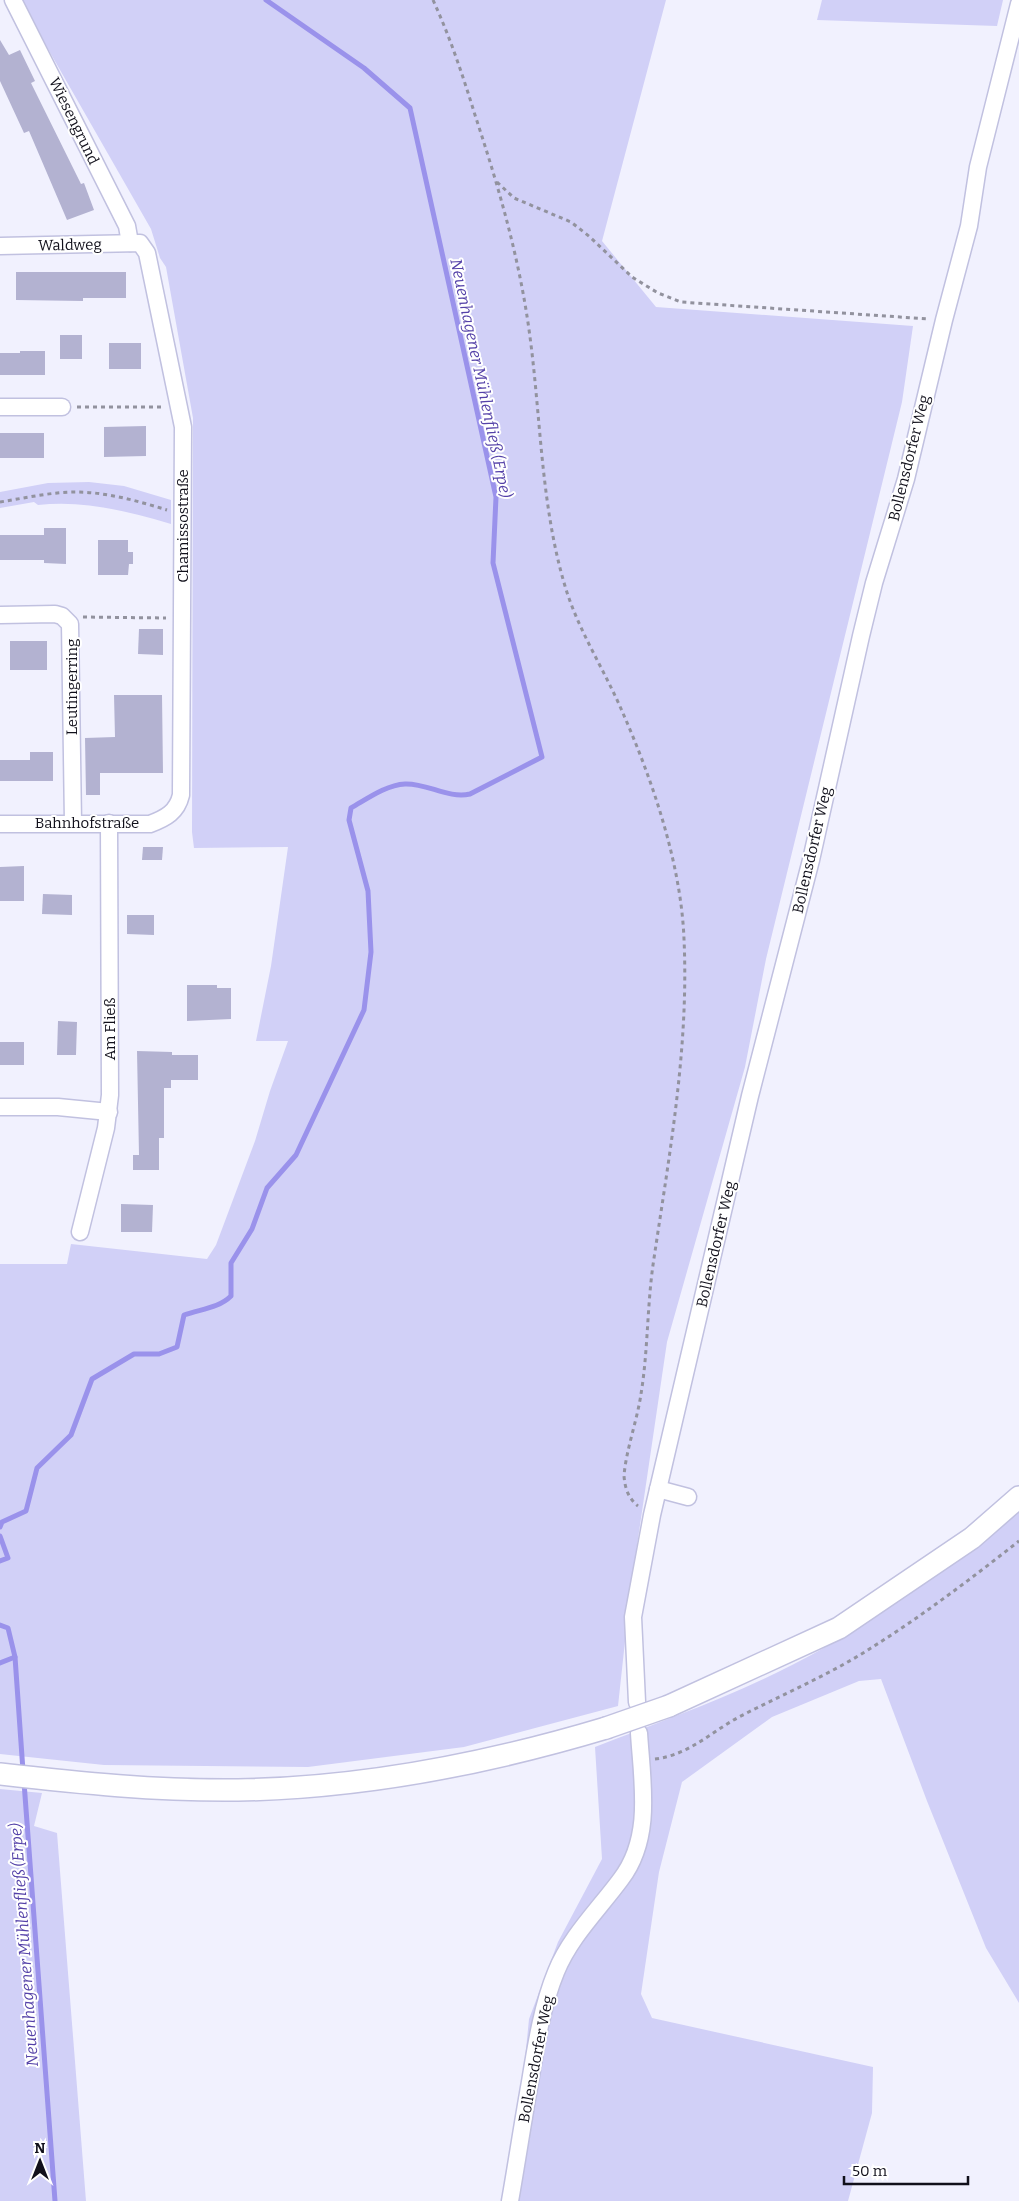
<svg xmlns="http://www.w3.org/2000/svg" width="1019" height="2201" font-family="Bitter,serif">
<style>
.green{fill:#d1d0f7}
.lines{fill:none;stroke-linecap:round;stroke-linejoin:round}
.stream{stroke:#9a92eb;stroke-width:5}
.building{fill:#b3b2d1}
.minor-casing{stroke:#c1c1e0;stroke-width:19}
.major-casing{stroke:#c1c1e0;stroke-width:24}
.path{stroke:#92929e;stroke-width:3;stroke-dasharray:4 4;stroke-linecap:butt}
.minor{stroke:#fff;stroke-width:16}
.major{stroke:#fff;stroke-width:21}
.major-bridge-casing{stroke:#c1c1e0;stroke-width:24;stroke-linecap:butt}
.major-bridge{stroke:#fff;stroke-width:21}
.labels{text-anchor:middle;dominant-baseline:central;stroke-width:4;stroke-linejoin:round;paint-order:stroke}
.street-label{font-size:15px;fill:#11101b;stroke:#fff}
.water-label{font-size:16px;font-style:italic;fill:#5441a8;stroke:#fff}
</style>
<rect width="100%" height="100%" fill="#f1f1fe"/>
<!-- green -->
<g class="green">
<polygon points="20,0 666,0 602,241 656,307 913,326 902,402 766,959 745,1067 667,1342 631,1586 618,1706 464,1747 308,1767 104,1765 0,1754 0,1264 67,1264 71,1244 207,1259 216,1245 255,1141 270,1091 288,1041 256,1041 271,966 288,847 194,848 192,832 193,418 166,267 160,258 151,229"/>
<polygon points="822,0 1003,0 997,26 817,20"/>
<path d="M89 482 124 486 171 500V524C127 511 84 500 38 505L34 502 0 508V492L48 483Z"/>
<path d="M1019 1511V2003L986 1948 927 1801 881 1679 859 1681 772 1717 682 1782 659 1872 641 1994 652 2018 873 2067 872 2113 848 2201H511L529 2019 558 1942 602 1859 595 1747C662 1721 730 1697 794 1664 875 1623 948 1567 1019 1511Z"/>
<polygon points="0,1789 42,1793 34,1826 57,1833 86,2201 0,2201"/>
</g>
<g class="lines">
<!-- stream -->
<g class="stream">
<path d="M0 1527 2 1522 26 1511 37 1468 71 1435 92 1379 134 1354H159L177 1347 184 1315C201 1309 219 1308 231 1296V1263L252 1229 267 1188 296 1155 364 1010 371 952 368 891 349 820 351 808C367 799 386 785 405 784 427 783 448 799 470 794L542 757 493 563 496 497 410 108 364 68 266 0"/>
<polyline points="0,1536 8,1558 0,1561"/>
<polyline points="0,1625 8,1628 15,1657 0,1663"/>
<polyline points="15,1657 23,1771"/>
<polyline points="24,1782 55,2201"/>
</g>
</g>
<!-- building -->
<g class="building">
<polygon points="0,40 9,55 20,50 35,81 31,83 81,184 84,183 94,210 67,220 29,131 24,133 0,81"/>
<polygon points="16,272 126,272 126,298 83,298 83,301 16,300"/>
<rect x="60" y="335" width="22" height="24"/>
<rect x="109" y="343" width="32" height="26"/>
<polygon points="20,351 45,351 45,375 0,375 0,353 20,353"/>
<polygon points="146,426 146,456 104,457 104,427"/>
<rect x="0" y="433" width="44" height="25"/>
<polygon points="44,528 66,528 66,564 44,563 44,560 0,560 0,535 44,535"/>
<polygon points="98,540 128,540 128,552 133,552 133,564 129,564 128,575 98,575"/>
<polygon points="139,629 163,629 163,655 138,654"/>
<rect x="10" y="641" width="37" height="29"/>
<polygon points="114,695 162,695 163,773 100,773 100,795 86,795 85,738 115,737"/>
<polygon points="30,752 53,752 53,781 0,781 0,760 30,760"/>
<polygon points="143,847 163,847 162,860 142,860"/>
<polygon points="24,866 24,901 0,901 0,867"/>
<polygon points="43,894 72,895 72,915 42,914"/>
<polygon points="127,915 154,915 154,935 127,934"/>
<polygon points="187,985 217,985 217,988 231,988 231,1019 187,1021"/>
<polygon points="58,1021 77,1022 76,1055 57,1055"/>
<rect x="0" y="1042" width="24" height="23"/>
<polygon points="137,1051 172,1052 172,1055 198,1055 198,1080 171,1080 171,1088 164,1088 164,1138 159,1138 159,1170 133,1170 133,1155 139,1155"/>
<polygon points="121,1204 153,1205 152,1232 121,1232"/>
</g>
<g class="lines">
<defs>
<g id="minor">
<polyline points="13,0 127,226 130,243"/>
<path d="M0 246 140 243 147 253 183 427 181 795C177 812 166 818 150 824H0"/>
<polyline points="0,407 62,407"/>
<polyline points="0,615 55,614 62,616 70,624 73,823"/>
<polyline points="0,1107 58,1107 109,1112"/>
<polyline points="80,1232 106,1128 110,1095 109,823"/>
<polyline points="658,1489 688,1497"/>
<polyline points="637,1702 633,1617 652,1515 750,1096 811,860 861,636 874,583 906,479 944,320 969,226 978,167 1019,4"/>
<path d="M510 2201C517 2161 523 2121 530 2082 536 2045 542 2006 556 1972 570 1937 599 1909 621 1879 653 1837 642 1782 639 1733"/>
</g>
<g id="major">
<polyline points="669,1706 839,1628 972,1538 1019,1497"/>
<path d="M0 1774C79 1783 158 1791 238 1790 363 1788 486 1764 606 1728"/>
</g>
</defs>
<!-- minor casing -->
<use href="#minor" class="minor-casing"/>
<!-- major casing -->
<use href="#major" class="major-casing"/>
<!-- path -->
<g class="path">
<path d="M433 0C450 37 463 76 475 115 499 188 520 260 530 337 541 420 541 506 565 586 578 630 604 669 622 711 652 779 681 863 684 939 689 1049 669 1156 653 1265 647 1308 648 1351 641 1394 637 1421 626 1450 624 1476 625 1488 628 1498 638 1506"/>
<polyline points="497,182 514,198 571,222 590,237 632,277 658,293 681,302 929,319"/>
<polyline points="77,407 164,407"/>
<path d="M0 502C25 498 51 492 76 492 106 492 138 501 167 510"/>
<polyline points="83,617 166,618"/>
<path d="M655 1759C689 1755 711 1732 739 1717 783 1694 829 1675 871 1648 922 1616 972 1578 1019 1541"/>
</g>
<!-- minor -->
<use href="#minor" class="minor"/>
<!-- major -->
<use href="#major" class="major"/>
<defs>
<polyline id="major-bridge" points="606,1728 669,1706"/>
</defs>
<!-- major-bridge casing -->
<use href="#major-bridge" class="major-bridge-casing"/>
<!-- major-bridge -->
<use href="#major-bridge" class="major-bridge"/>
</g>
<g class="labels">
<!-- street labels -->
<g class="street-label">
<text transform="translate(74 121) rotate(64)">Wiesengrund</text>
<text transform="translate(70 245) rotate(-1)">Waldweg</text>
<text transform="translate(909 458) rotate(-76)">Bollensdorfer Weg</text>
<text transform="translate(183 526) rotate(-90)">Chamissostraße</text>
<text transform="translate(72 687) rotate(-90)">Leutingerring</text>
<text x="87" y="823">Bahnhofstraße</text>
<text transform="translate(812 850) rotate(-77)">Bollensdorfer Weg</text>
<text transform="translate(110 1029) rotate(-90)">Am Fließ</text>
<text transform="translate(716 1244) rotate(-77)">Bollensdorfer Weg</text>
<text transform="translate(536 2059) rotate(-79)">Bollensdorfer Weg</text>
</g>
<!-- water labels -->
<g class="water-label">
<text transform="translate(481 378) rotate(78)">Neuenhagener Mühlenfließ (Erpe)</text>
<text transform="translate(24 1945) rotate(-94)">Neuenhagener Mühlenfließ (Erpe)</text>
</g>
</g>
<!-- north arrow -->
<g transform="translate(40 2161)" stroke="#ffffff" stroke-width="4" paint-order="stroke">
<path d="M0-4L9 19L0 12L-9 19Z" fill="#11101b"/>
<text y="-8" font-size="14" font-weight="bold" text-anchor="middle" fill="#11101b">N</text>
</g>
<!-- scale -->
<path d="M844 2176v8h124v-8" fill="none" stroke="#11101b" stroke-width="2.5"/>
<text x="852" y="2176" font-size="15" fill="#11101b" stroke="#ffffff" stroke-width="4" paint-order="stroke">50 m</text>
</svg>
